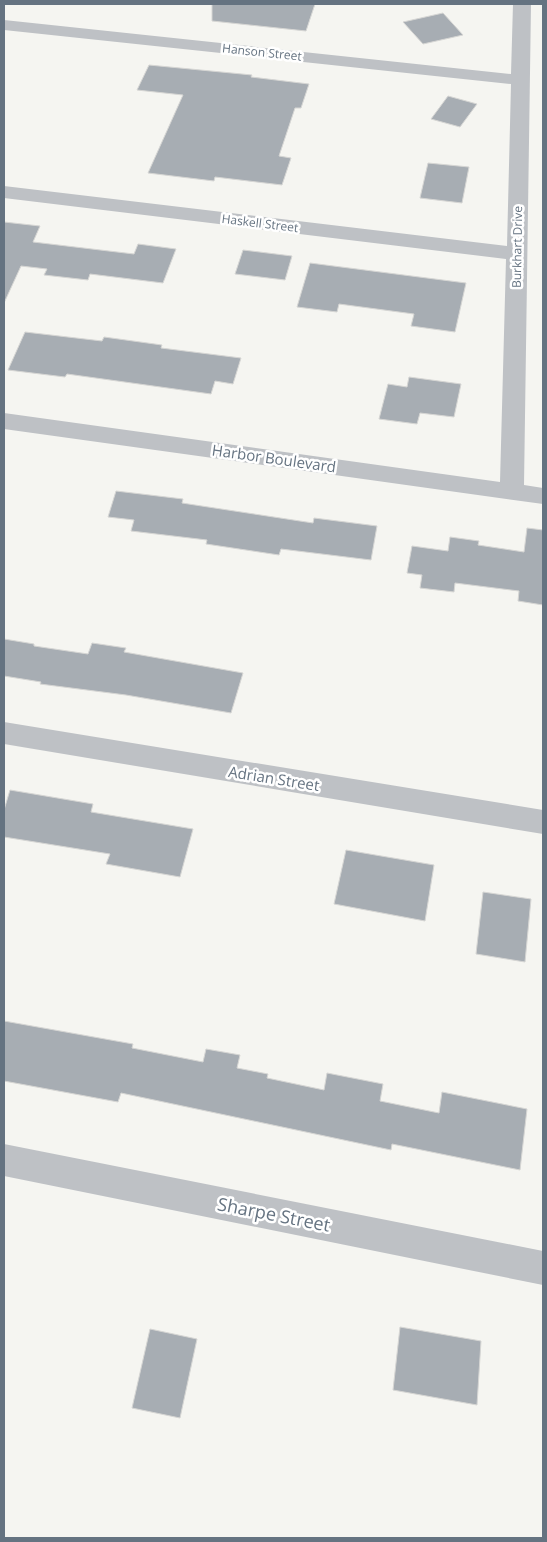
<svg xmlns="http://www.w3.org/2000/svg" width="547" height="1542" font-family="'Open Sans',sans-serif">
<style>
.building{fill:#a7adb3;stroke:#d6d6d4}
.lines{fill:none;stroke-linecap:round;stroke-linejoin:round}
.minor{fill:#bec1c5;fill-rule:evenodd}
.labels{text-anchor:middle;dominant-baseline:central;stroke-width:5;stroke-linejoin:round;paint-order:stroke}
.far-street-label{font-size:12px;fill:#657381;stroke:#fff}
.street-label{font-size:15px;fill:#657381;stroke:#fff}
.near-street-label{font-size:18px;fill:#657381;stroke:#fff}
</style>
<rect width="100%" height="100%" fill="#f5f5f1"/>
<!-- building -->
<g class="building">
<polygon points="212,4 315,4 306,31 212,21"/>
<polygon points="443,13 463,35 423,44 403,22"/>
<polygon points="149,65 252,75 251,77 309,84 301,108 295,108 279,156 291,158 282,185 215,177 214,181 148,173 183,95 137,90"/>
<polygon points="448,96 477,104 460,127 431,119"/>
<polygon points="428,163 469,167 462,203 420,198"/>
<polygon points="4,222 40,226 33,242 134,254 138,244 176,249 163,283 90,274 88,280 44,275 47,269 21,266 4,303"/>
<polygon points="243,250 292,256 285,280 235,274"/>
<polygon points="310,263 466,283 455,332 411,326 414,314 339,304 337,312 297,307"/>
<polygon points="25,332 102,341 104,337 162,345 161,348 241,358 233,384 215,381 211,394 67,374 65,377 8,370"/>
<polygon points="409,377 461,384 454,417 420,413 417,424 379,419 388,384 407,387"/>
<polygon points="116,491 183,499 182,503 313,523 314,518 377,526 371,560 281,549 279,555 206,544 207,540 131,531 134,520 108,517"/>
<polygon points="527,528 543,530 543,605 518,601 519,591 455,583 454,592 420,588 422,575 407,573 412,546 448,551 450,537 479,541 478,545 524,552"/>
<polygon points="4,639 34,644 34,646 88,654 92,643 126,648 124,652 243,673 231,713 126,695 40,684 41,682 4,676"/>
<polygon points="10,790 93,804 91,812 193,829 180,877 106,864 110,854 4,837 4,810"/>
<polygon points="346,850 434,865 425,921 334,904"/>
<polygon points="483,892 531,899 525,962 476,954"/>
<polygon points="4,1021 133,1044 132,1048 203,1062 206,1049 240,1055 237,1068 268,1074 267,1078 324,1090 327,1073 383,1084 380,1101 439,1113 442,1092 527,1109 520,1170 392,1144 391,1150 121,1093 118,1102 4,1081"/>
<polygon points="400,1327 481,1341 477,1405 393,1390"/>
<polygon points="150,1329 197,1339 180,1418 132,1408"/>
</g>
<g class="lines">
<!-- minor -->
<g class="minor">
<polygon points="513,4 531,4 524,485 543,488 543,504 4,429 4,413 500,482 506,259 4,198 4,186 507,246 511,84 4,30 4,20 511,74"/>
<polygon points="4,722 543,810 543,834 4,744"/>
<polygon points="4,1144 543,1251 543,1285 4,1176"/>
</g>
</g>
<g class="labels">
<!-- far-street labels -->
<g class="far-street-label">
<text transform="translate(262 52) rotate(6)">Hanson Street</text>
<text transform="translate(260 223) rotate(7)">Haskell Street</text>
<text transform="translate(517 247) rotate(-89)">Burkhart Drive</text>
</g>
<!-- street labels -->
<g class="street-label">
<text transform="translate(274 458) rotate(8)">Harbor Boulevard</text>
<text transform="translate(274 778) rotate(9)">Adrian Street</text>
</g>
<!-- near-street labels -->
<g class="near-street-label">
<text transform="translate(274 1214) rotate(11)">Sharpe Street</text>
</g>
</g>
<!-- border -->
<rect width="547" height="1542" fill="none" stroke="#657381" stroke-width="10"/>
</svg>
